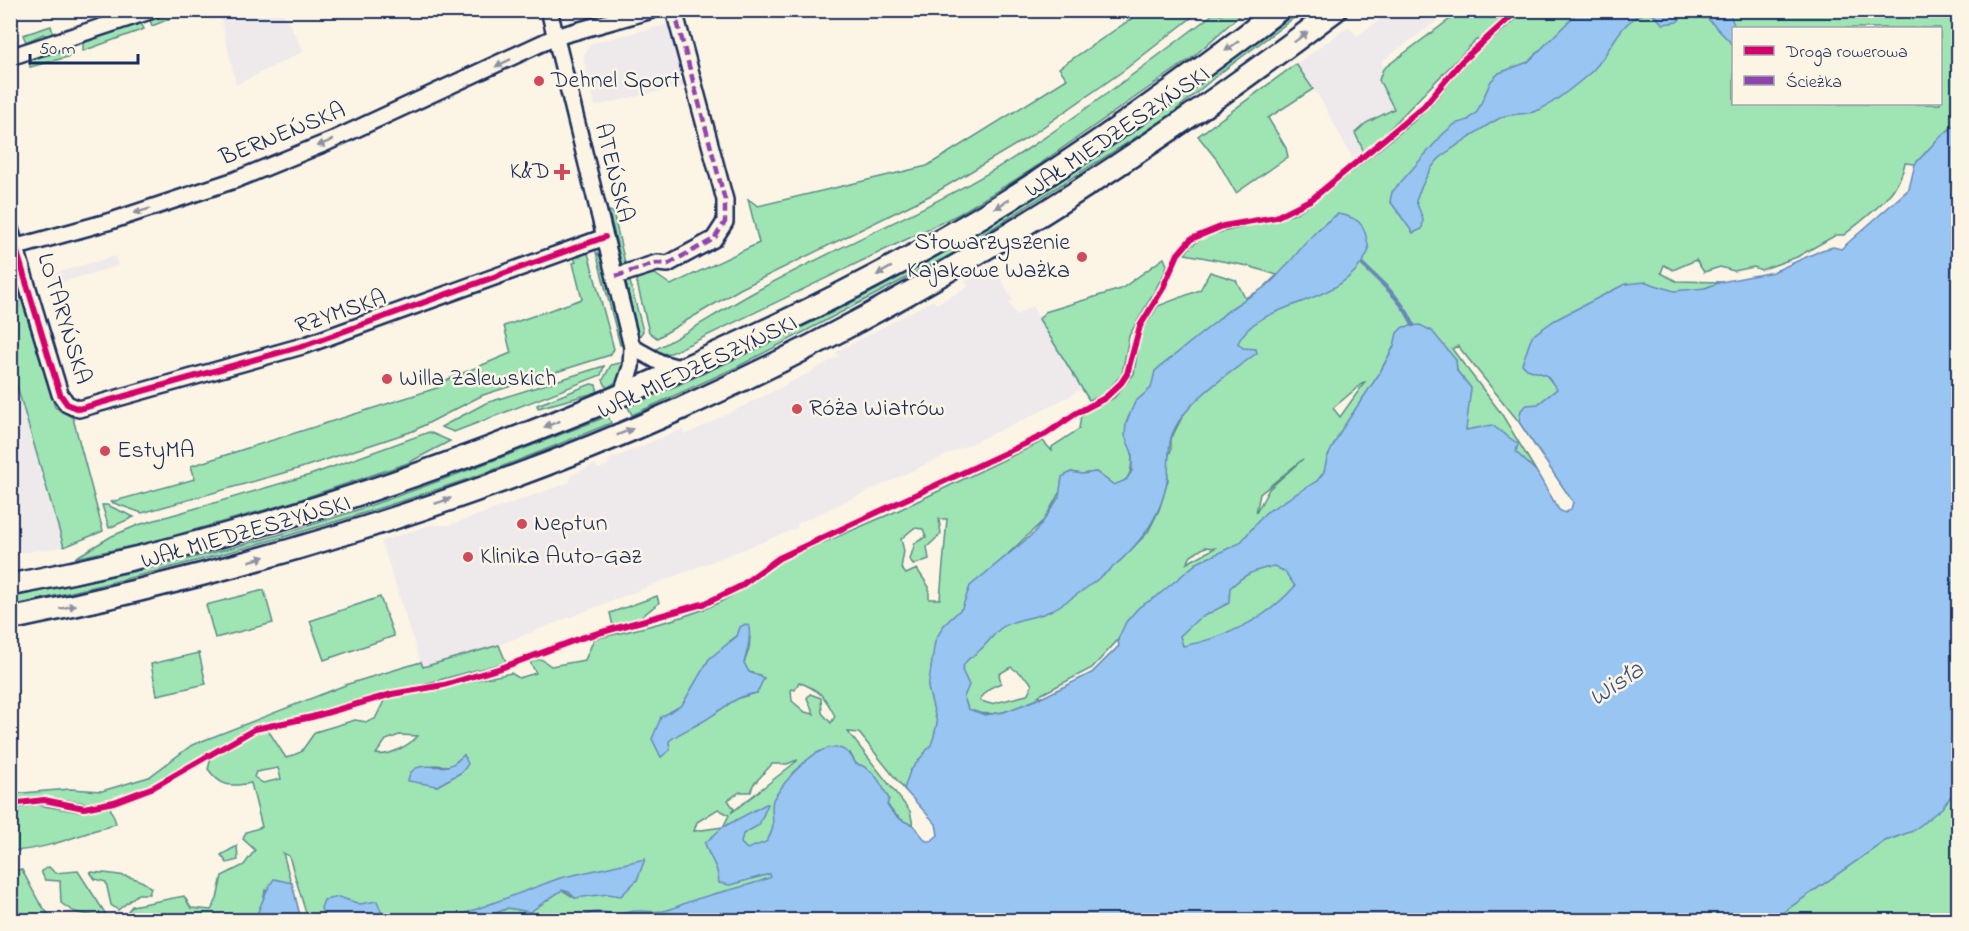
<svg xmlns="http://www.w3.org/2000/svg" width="1969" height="931" font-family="'Indie Flower',sans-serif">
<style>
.built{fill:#eeeaec}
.green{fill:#9ee5b3;stroke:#5c8a88;stroke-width:1.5;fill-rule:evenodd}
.water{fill:#99c5f2;stroke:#6789b7;stroke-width:1.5;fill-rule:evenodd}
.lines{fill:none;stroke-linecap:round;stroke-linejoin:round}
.stream{stroke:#6789b7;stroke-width:4.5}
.street-casing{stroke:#1b2f5e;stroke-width:20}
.secondary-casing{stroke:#1b2f5e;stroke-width:26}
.street{stroke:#fcf5e5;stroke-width:15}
.secondary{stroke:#fcf5e5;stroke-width:21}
.quiet{stroke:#8e44ad;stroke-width:4.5;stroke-dasharray:9 4.5;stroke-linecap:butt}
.cycleway-casing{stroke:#fcf5e5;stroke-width:10}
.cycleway{stroke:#d6006c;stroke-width:6}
.oneway{fill:#8c92a2}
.poi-dot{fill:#d1495b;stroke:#fcf5e5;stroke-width:2}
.labels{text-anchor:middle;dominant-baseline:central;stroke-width:5;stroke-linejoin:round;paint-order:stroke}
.poi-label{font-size:24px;fill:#1b2f5e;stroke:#fcf5e5;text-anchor:start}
.street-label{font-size:24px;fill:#1b2f5e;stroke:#fcf5e5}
.water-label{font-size:26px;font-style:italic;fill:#3a5483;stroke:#fcf5e5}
</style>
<rect width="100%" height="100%" fill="#fcf5e5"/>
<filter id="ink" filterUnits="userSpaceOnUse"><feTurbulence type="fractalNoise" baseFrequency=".0167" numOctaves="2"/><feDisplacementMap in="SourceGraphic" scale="12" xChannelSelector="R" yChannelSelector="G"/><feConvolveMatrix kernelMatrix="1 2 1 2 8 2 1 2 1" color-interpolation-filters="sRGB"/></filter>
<g filter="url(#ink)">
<!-- built -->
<g class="built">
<polygon points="216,11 282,11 304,51 236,85 221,19"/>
<polygon points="1391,11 1451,11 1382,61 1383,69 1379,80 1395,109 1387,115 1372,120 1356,133 1365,154 1354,161 1320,98 1296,64 1349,26 1357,36"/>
<polygon points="674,23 688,85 595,106 583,57 591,43"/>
<polygon points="115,256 118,266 55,284 52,274"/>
<polygon points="994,265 1013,301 1009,303 1016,315 1032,306 1082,389 1042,411 797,524 798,528 499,645 422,667 381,541 430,525 450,525 570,482 571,475 596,464 598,469 608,465 609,460 682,429 685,434 691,432 807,374 838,356 836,352 933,300 936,304 968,287 965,281"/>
<polygon points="10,366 52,505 64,547 11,554"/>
</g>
<!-- green -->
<g class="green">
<polygon points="171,11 189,11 152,26 150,20"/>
<polygon points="1143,11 1200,11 1123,71 1027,138 933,194 740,289 657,338 649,332 635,275 649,270 671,285 759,243 748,199 758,206 927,166 1067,79 1059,68"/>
<path d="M1299 11H1303L1215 77 1168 117 952 254 737 367 632 415 628 407C738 359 846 309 950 249 1073 178 1186 95 1299 11Z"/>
<polygon points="1461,11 1514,11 1481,39 1476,40 1365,154 1355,133 1366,123 1394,109 1379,80 1383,69"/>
<path d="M1526 11H1580L1576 17 1623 11H1958V122L1937 140 1915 164 1905 163C1899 195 1867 216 1844 235H1836L1797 257 1761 270 1754 267 1734 271 1720 267 1704 272 1696 260 1673 270 1664 265 1661 273 1676 281 1721 282 1669 302 1538 404 1541 455 1519 422 1458 346 1452 349 1501 413 1536 471 1515 452 1462 456 1470 387 1457 371 1456 360 1394 346 1379 374 1312 566 1266 630 1076 681 1092 673 1119 646 1118 640 1092 668 1038 696 1043 697C1019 706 992 722 968 709L954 670 986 627 1057 607 1121 560 1148 532 1159 510 1168 480 1166 462 1171 450V439L1201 380 1337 221 1132 453C1132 466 1132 483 1114 485L1096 472 1082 474 1071 472 1044 520 1008 554 948 681 923 809 904 789 859 733 848 732 910 811 913 825C874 812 885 768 856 764L850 753 802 867 740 889 714 894 658 920H479L508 908 530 912 562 890 575 898 585 880 452 920H308L289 856 283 853 301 920 265 890 263 905 255 920H130L128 911 132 906 184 896 191 908 211 910 217 899 222 876 244 865 255 850 243 839 246 832 262 827 251 783C230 787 221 787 208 769L211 758 246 736 268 730 286 758 301 752 315 732 355 720 367 722 375 719 385 699 511 673 519 678 536 673 530 662 541 659 551 666 585 660 594 639C630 631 690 618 722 601 744 590 761 572 783 560L897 511 1043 441 1052 451V447L1079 429 1081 415 1114 398 1134 374 1140 334 1158 306 1200 290 1210 272 1236 280 1245 298 1261 290 1277 275 1248 266 1185 254 1192 245 1206 236 1292 215 1312 204 1413 122 1431 105 1469 59ZM1734 28H1940V104H1734ZM1364 382H1365L1340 417 1333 408ZM1303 459 1269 489 1256 513 1260 494ZM939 519H947L940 599H929V587L917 569 906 574 901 568 904 551 901 539 914 528 923 529 926 537 915 543 910 559 913 565 929 559 927 547 941 534ZM1205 547 1215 548 1187 563 1191 556ZM743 632 750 637 749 649 744 663 749 672 760 675 757 693 731 700 730 641ZM1011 667 1029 680 1032 685 1027 695 991 704 981 701 980 699 990 688 1001 683 999 674ZM799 682C820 691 824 695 835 716L831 723 822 713 821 698 810 694 807 698 814 714 805 712 792 701 791 689 795 690ZM399 735 418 736C409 745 389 757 376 754L386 740ZM464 755 462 772 437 786 421 782 434 765 451 766ZM797 760V761L731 813 734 809 728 800 740 792H751L753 785 772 764H787ZM278 768 281 779 263 783 254 777 256 772ZM718 809 729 815 723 827 694 831 697 822Z"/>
<path d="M1213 14H1241L1193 57 1028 172 959 214 671 353 657 354 652 351C686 334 717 313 751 294 842 243 941 206 1029 148 1092 106 1153 60 1213 14Z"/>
<polygon points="141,23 144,29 83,51 83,43"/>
<polygon points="51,26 53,34 47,36 43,34 26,42 23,35"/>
<polygon points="67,50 71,56 30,67 29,60"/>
<polygon points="1296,64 1313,89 1268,118 1286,148 1288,157 1236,193 1217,160 1198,136"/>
<polygon points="609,211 613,212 626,267 622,266"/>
<polygon points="596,252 601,257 622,344 620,345"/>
<polygon points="588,253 614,349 610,355 483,395 413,431 301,468 142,513 111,502 195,479 191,466 440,387 439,383 511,353 504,326 582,299 573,263 576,262 574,258"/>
<polygon points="1164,258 1167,265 1165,272 1129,336 1122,374 1103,395 1089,400 1039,319 1045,312 1121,289"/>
<polygon points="11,266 55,407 73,418 103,531 64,547 11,366"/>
<polygon points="629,278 643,331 639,337 625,280"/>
<polygon points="625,362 617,381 607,388 603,380 611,365"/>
<polygon points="604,366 601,375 454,432 441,427 486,403"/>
<polygon points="591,384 596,385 598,392 538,408 537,405"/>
<path d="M608 416 611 423C555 446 499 469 441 488 300 536 156 573 11 606V597C83 583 156 568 227 549 356 516 485 464 608 416Z"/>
<polygon points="429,432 450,441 408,463 289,503 155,541 75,558 112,536 138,525 310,475"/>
<polygon points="102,505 107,505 134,517 109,528"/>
<polygon points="264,590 273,623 215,638 206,605"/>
<polygon points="657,596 659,603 637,620 613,626 610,613"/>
<polygon points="380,597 394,636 324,660 310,621"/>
<polygon points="499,645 506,662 309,715 252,726 156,782 103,802 86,803 43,796 11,801 11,794 70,789 102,791 149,777 192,745 348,684 421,662 423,667"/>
<polygon points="199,653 206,684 157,695 151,664"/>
<polygon points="1958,775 1958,920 1772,920 1885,841 1899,836"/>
<path d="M38 805 80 812 110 807 116 823C107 829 100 828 90 832 64 841 39 850 11 851V809Z"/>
<polygon points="237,846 238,860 227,863 221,855"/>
<path d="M49 867 55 873 78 871 107 916 103 918C83 911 82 919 61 903L60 881 45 880 41 871Z"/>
<polygon points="10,869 22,870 39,902 53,920 11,920"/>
<path d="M90 872C109 874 137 874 151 888L149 894H138L118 910 111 905 106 882 95 879Z"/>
</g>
<!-- water -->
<g class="water">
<path d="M1580 10 1729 11 1735 28 1733 45 1707 18 1682 17 1677 22 1663 24 1651 12C1617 17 1612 55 1589 74 1576 85 1555 102 1541 109 1530 115 1517 113 1505 116 1495 119 1444 153 1437 161 1427 172 1421 187 1416 201L1423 219 1422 229 1413 233 1390 201 1392 192 1443 134 1455 124 1468 120 1477 112 1491 81 1499 73 1528 62Z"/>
<path d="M1958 122V787L1942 808 1913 831 1885 841 1772 920H576C589 911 602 909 617 916 634 907 646 913 663 911 675 909 683 903 694 900 720 891 746 888 771 877L770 874 730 885 719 883C718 864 709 859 705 843L723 827 766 804H768L759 825 743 834 741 843 747 849 766 842C768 839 771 834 772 830 775 820 769 806 774 798 789 775 834 720 856 764 874 767 881 784 889 799L887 805C894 816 901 821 913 825L926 841H931L938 835 936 824 904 789 910 771 931 745 934 736 937 723 928 688 935 641 944 625 962 608 970 586 1034 533 1044 520 1059 497 1062 477 1071 472 1082 474 1096 472 1114 485 1126 480 1132 471V453L1125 436 1126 423 1135 402 1151 388 1155 371 1218 320C1233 303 1253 297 1270 283 1294 261 1309 232 1338 214 1363 218 1365 227 1369 250 1344 309 1259 298 1238 343L1243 348 1256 349 1257 353C1230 373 1181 404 1171 438 1167 452 1170 469 1167 482 1161 514 1145 537 1122 559 1106 574 1068 603 1048 612 1033 619 1015 618 1001 628 993 635 987 644 979 651 971 658 965 659 962 670L969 685 964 697 968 709 985 715 1004 712 1043 697 1092 673 1119 646 1118 639 1126 622 1139 607 1156 597 1197 563 1240 543 1265 513 1317 481 1324 472 1327 458 1342 429 1379 374 1394 346 1397 333 1403 327 1420 325 1432 331 1456 360 1457 371 1471 388 1466 430 1492 425 1518 444 1516 452 1536 471 1559 510 1565 513 1571 509 1573 502 1519 422 1521 410 1527 405 1538 404 1557 389 1546 375 1527 369 1522 364 1532 336 1555 320 1625 284 1646 282 1674 291 1705 288 1721 282 1773 272 1822 250 1833 247 1841 249 1909 189 1915 164 1937 140ZM1274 566 1285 572 1295 586C1267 619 1225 638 1183 646L1180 636 1198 619 1229 603 1230 588C1246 573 1253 571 1274 566Z"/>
<path d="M745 624 749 626C751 641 747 650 744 663L749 672 764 678 757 693C731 697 724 710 702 722 690 729 680 732 669 741L670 750 661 757 652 739 661 717 682 705 709 659 737 636 740 627Z"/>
<path d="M464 755 468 764 462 772 437 786 408 781C410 759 435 769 448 766 454 765 459 759 464 755Z"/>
<polygon points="645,859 637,880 621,896 608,894 575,898 569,892 562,890 530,912 508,908 479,920 447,920 560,878"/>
<path d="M274 879 292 883 301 920H254C262 906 264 891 274 879Z"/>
<path d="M339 897 360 904 377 901 383 916 382 920C358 912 341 925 324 918L321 908 324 900Z"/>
<polygon points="10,907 31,920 11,920"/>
</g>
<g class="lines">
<!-- stream -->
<path class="stream" d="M1363 265C1381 283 1404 301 1413 325"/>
<defs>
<g id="street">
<polyline points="549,10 632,347 631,367 621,396"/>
<polyline points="10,57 153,10"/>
<polyline points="10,229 60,394 67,404 79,409 306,345 605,237"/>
<polyline points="17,247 111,221 235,180 328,142 555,37 652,10"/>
<polyline points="616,276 657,263 668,264 714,239 725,222 725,200 674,10"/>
<polyline points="632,347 661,363 683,369"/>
</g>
<g id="secondary">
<path d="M10 585C237 542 457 468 668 375 784 324 899 268 1007 201 1101 142 1191 77 1279 10"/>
<path d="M10 619C239 572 466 504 680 409 914 304 1132 165 1336 10"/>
</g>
</defs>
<!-- street casing -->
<use href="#street" class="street-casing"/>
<!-- secondary casing -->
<use href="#secondary" class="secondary-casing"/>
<!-- street -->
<use href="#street" class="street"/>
<!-- secondary -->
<use href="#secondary" class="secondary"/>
<!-- quiet -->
<polyline class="quiet" points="616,276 657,263 668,264 714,239 725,222 725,200 674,10"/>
<defs>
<g id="cycleway">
<polyline points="10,229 60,394 67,404 79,409 306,345 605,237"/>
<polyline points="10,804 44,800 84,808 114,802 154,787 255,729 312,717 392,694 444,685 501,668 581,638 706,603 739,587 779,558 1046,434 1075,414 1105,398 1121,383 1127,374 1140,326 1162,290 1178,254 1191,239 1223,226 1276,217 1312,199 1424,106 1462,61 1518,10"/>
</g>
</defs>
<!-- cycleway casing -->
<use href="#cycleway" class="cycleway-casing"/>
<!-- cycleway -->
<use href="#cycleway" class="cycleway"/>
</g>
<!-- one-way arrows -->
<defs><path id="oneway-solid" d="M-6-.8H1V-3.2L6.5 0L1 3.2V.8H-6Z" transform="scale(1.5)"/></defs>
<g class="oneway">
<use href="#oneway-solid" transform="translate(1301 37) rotate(-37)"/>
<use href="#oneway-solid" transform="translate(1232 46) rotate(144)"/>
<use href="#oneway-solid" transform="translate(503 63) rotate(154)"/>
<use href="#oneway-solid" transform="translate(325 143) rotate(157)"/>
<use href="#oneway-solid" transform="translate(1002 204) rotate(149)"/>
<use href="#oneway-solid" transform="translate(142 211) rotate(163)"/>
<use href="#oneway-solid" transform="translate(884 271) rotate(151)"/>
<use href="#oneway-solid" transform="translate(552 424) rotate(159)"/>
<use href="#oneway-solid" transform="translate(625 432) rotate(-22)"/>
<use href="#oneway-solid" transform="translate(443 501) rotate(-19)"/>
<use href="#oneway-solid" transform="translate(257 559) rotate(-16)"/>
<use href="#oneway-solid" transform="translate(68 607) rotate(-13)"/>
</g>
</g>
<!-- markers -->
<g class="poi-dot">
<circle cx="539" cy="81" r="6"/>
<path d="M559 163h6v6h6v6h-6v6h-6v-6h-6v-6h6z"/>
<circle cx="1082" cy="257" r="6"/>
<circle cx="387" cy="379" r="6"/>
<circle cx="797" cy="409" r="6"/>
<circle cx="105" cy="451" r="6"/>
<circle cx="522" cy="524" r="6"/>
<circle cx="468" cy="557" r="6"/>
</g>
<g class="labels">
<!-- poi labels -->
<g class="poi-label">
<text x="551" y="81">Dehnel Sport</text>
<text x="550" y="172" text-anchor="end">K&amp;D</text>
<text x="1070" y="243" text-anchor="end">Stowarzyszenie<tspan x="1070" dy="28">Kajakowe Ważka</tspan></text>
<text x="399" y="379">Willa Zalewskich</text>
<text x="809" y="409">Róża Wiatrów</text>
<text x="117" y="451">EstyMA</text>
<text x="534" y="524">Neptun</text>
<text x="480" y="557">Klinika Auto-Gaz</text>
</g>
<!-- street labels -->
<g class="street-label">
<text transform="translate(1118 133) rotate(-34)">WAŁ MIEDZESZYŃSKI</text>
<text transform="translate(283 135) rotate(-22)">BERNEŃSKA</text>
<text transform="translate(613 173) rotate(76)">ATEŃSKA</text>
<text transform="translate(341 313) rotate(-19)">RZYMSKA</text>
<text transform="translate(63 319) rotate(73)">LOTARYŃSKA</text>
<text transform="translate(698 368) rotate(-25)">WAŁ MIEDZESZYŃSKI</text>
<text transform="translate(246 533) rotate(-16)">WAŁ MIEDZESZYŃSKI</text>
</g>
<!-- water labels -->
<g class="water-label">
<text transform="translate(1617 685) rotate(-34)">Wisła</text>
</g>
</g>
<!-- margin -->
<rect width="1969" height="931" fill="none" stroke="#fcf5e5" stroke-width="36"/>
<rect x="18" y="18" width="1933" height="895" fill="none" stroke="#1b2f5e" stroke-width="2" filter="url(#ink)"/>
<!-- legend -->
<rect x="1732" y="27" width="210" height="78" fill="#fcf5e5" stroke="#a2a6af" stroke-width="1.5"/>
<rect x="1744" y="46" width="30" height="9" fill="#d6006c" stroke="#a2a6af" stroke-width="1.5"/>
<text x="1786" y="57" font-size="18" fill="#1b2f5e">Droga rowerowa</text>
<rect x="1744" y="76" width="30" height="9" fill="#8e44ad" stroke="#a2a6af" stroke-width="1.5"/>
<text x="1786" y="87" font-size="18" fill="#1b2f5e">Ścieżka</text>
<!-- scale -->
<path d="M30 54v9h108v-9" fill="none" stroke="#1b2f5e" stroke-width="3"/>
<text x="39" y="54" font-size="18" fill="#1b2f5e" stroke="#fcf5e5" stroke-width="4.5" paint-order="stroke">50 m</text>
</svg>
